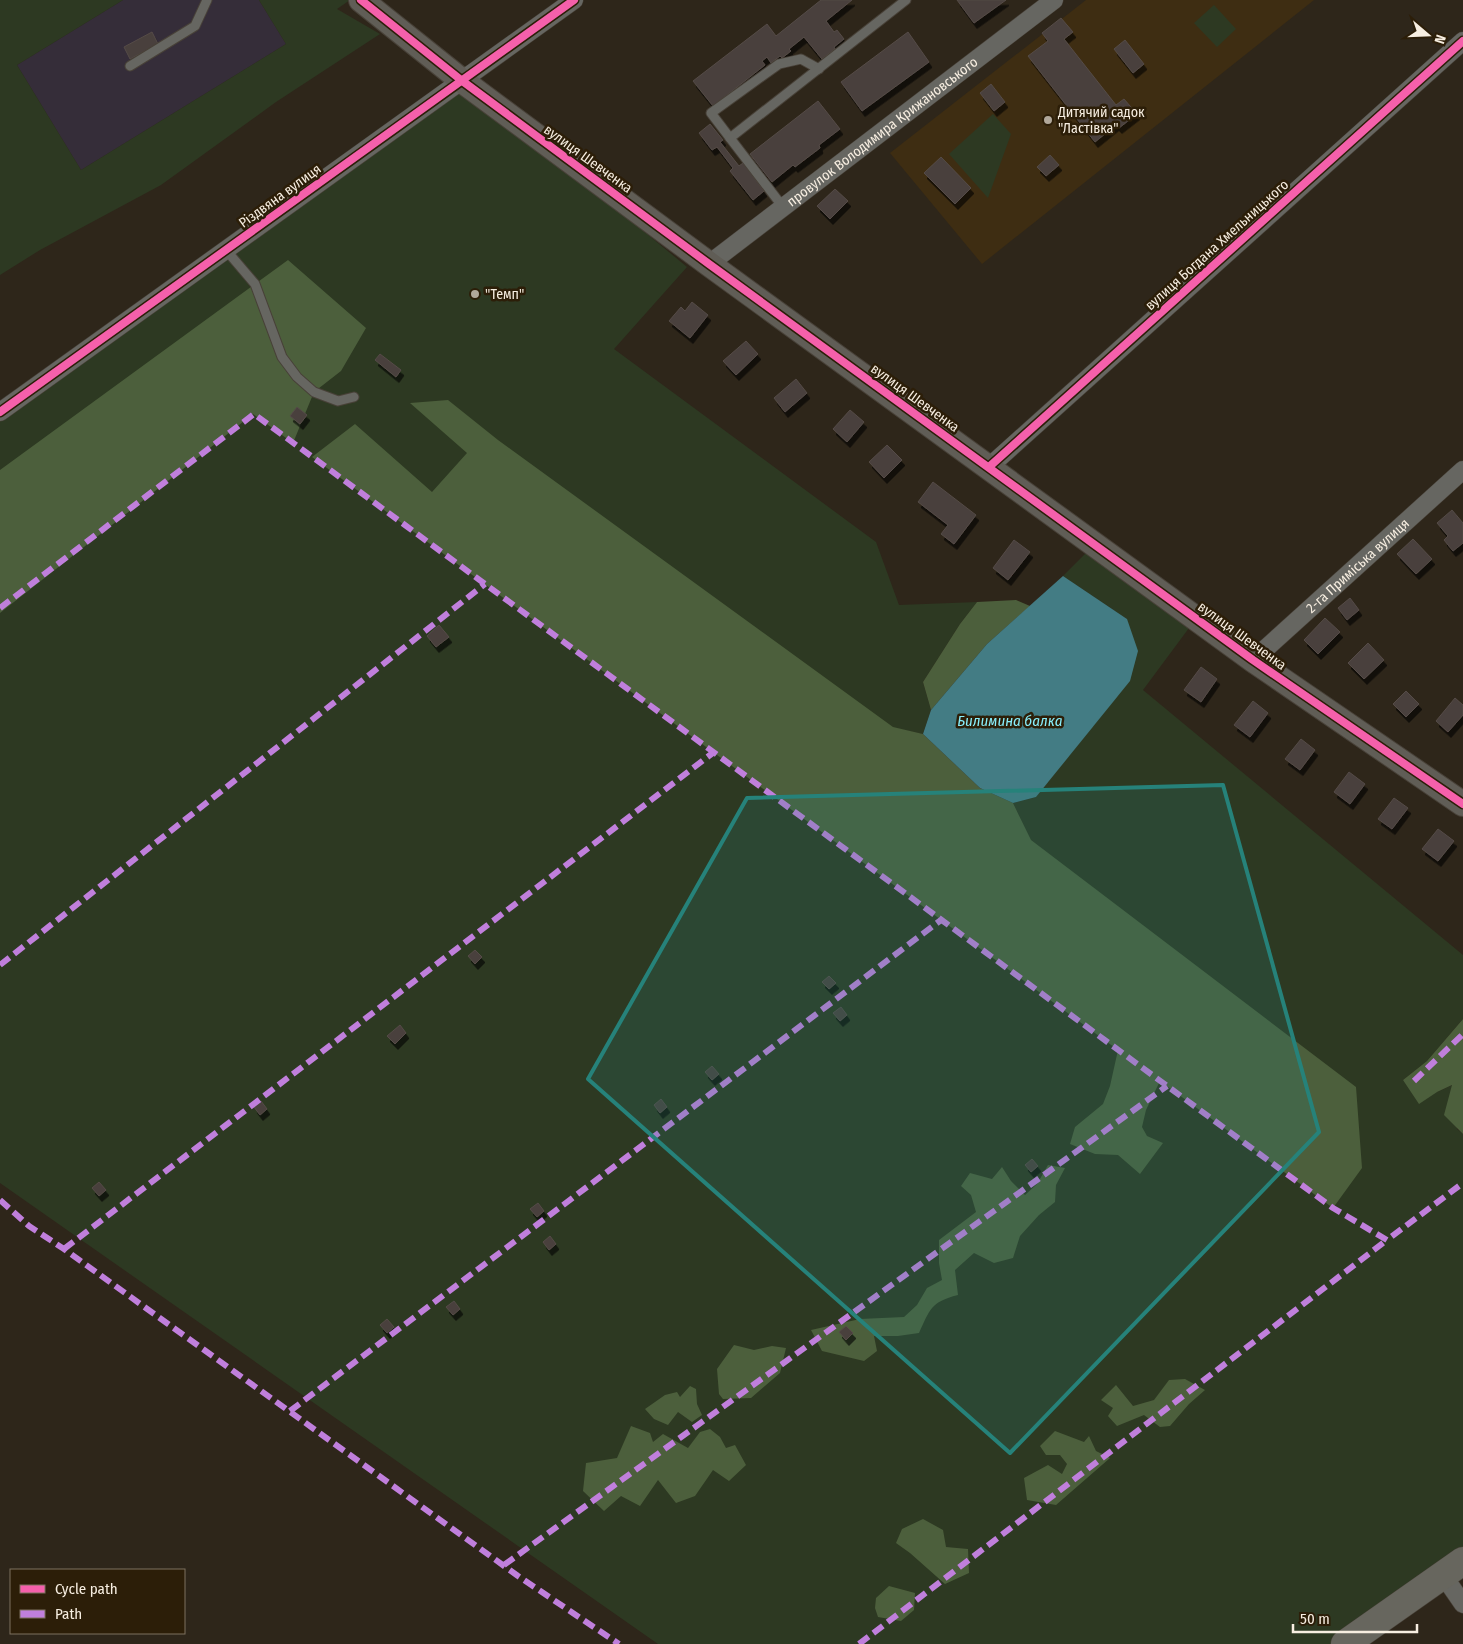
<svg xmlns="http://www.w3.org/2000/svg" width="1463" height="1644" font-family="'Fira Sans Condensed',sans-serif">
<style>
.built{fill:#3e2d12}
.industrial{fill:#352d39}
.green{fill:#2d3922}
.forest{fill:#4c5f3c}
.water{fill:#437c84}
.building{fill:#49413d;stroke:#554b47;filter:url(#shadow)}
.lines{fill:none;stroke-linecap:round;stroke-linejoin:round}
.lane-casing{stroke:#484138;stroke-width:11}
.street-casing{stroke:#484138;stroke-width:19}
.secondary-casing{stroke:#484138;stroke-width:26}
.primary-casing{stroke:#484138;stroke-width:29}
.lane{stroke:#666661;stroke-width:9}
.street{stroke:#666661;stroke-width:18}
.secondary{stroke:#605d56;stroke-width:24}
.primary{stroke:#67665e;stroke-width:28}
.quiet{stroke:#c07fdc;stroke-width:6;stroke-dasharray:12 6;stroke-linecap:butt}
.cycleway-casing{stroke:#2c1e08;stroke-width:11}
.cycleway{stroke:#f560ab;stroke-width:8}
.marked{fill:#26827a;fill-opacity:0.2;stroke:#26827a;stroke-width:4;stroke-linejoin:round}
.poi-dot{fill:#b1a89b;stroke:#2c1e08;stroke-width:2}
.labels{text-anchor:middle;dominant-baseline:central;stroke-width:5;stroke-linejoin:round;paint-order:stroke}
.poi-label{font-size:14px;fill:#f7eee1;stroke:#2c1e08;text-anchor:start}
.street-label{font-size:14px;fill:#f7eee1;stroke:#2c1e08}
.water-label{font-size:15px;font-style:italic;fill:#88eefb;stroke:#2c1e08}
</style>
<defs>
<filter id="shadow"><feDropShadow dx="3" dy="5.5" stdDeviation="0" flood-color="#0009"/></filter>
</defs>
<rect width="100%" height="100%" fill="#2e261a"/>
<!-- built -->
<polygon class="built" points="1086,0 1314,0 982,264 890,153"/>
<!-- industrial -->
<polygon class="industrial" points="123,0 259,0 286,44 81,170 17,65"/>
<!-- green -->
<g class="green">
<polygon points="0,0 123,0 17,65 81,170 286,44 259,0 350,0 337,9 380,34 276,102 161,185 40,250 0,275"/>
<polygon points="1214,5 1236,29 1217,47 1194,23"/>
<polygon points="461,80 687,267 614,349 876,542 899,605 977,602 960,624 923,682 931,710 923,734 894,728 1030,839 1013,803 1036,797 1127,619 1063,576 1086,553 1189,628 1143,690 1463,955 1463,1019 1427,1061 1403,1080 1437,1092 1452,1085 1457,1129 1463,1134 1463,1561 1345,1644 658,1644 0,1183 0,412"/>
<polygon points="993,114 1011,134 988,198 949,154"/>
</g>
<!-- forest -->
<g class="forest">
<polygon points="288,260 366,328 341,371 314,392 293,443 253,414 0,613 0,470"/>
<polygon points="448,400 498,440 893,727 923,734 980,788 1013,803 1031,840 1356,1087 1362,1168 1333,1208 1160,1081 1146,1110 1142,1127 1147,1136 1163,1143 1140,1174 1118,1155 1095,1154 1070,1144 1075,1127 1103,1104 1110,1086 1118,1050 312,457 355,424 432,492 467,453 410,403"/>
<polygon points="1016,600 1030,606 987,644 931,710 923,682 960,624 977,602"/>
<polygon points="1463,1019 1463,1134 1444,1115 1452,1085 1437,1092 1419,1104 1403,1080 1427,1061"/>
<path d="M1048 1165 1065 1168 1056 1185 1055 1202 1039 1215 1020 1236 1013 1258 994 1263 974 1253 955 1270 958 1295C930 1302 930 1310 919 1333L898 1336H874L877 1351 864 1361 822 1351 811 1330 860 1319 904 1317 917 1305 927 1288 942 1280 939 1263V1240L976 1212 971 1195 961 1186 970 1173 992 1179 1002 1167 1011 1181 1025 1195 1037 1184Z"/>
<polygon points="734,1345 754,1350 772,1346 786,1348 780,1373 751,1398 723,1399 719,1394 717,1369"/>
<polygon points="1185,1379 1205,1390 1189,1404 1170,1426 1160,1427 1144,1415 1117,1426 1108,1416 1113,1408 1101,1400 1116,1385 1133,1406 1154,1400 1169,1380"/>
<polygon points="690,1386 696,1389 697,1404 702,1415 692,1422 678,1412 668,1425 654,1419 645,1409 665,1395 677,1392 680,1397"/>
<polygon points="631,1426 650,1433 653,1442 663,1434 688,1448 700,1432 710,1429 720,1437 726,1448 735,1445 746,1465 729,1481 713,1470 695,1496 676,1503 658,1480 640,1506 621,1496 604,1511 583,1491 586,1463 617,1458"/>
<polygon points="1055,1431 1084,1442 1089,1436 1096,1451 1110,1458 1056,1505 1027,1500 1024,1478 1048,1465 1062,1474 1067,1464 1060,1455 1046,1455 1040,1446"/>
<polygon points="923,1519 943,1530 946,1547 968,1549 969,1573 945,1584 910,1553 896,1543 902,1529"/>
<polygon points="889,1586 915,1593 914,1610 901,1621 878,1617 875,1608 876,1598"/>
</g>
<!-- water -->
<polygon class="water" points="1063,576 1127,619 1138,651 1130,681 1036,797 1013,803 980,788 923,734 931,710 987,644"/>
<!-- building -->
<g class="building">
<polygon points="821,0 852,0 826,21 834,32 837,30 844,39 834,47 835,49 822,59 804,37 789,49 791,51 782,58 780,56 771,63 767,57 762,61 765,65 713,106 693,81 767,24 776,36"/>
<polygon points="957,0 1006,0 974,23"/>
<polygon points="1061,18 1073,32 1064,39 1116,105 1124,99 1137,114 1119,128 1116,125 1095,142 1028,56 1048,41 1042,33"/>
<polygon points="152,32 158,44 130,59 124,47"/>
<polygon points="908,32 929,62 862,111 841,82"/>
<polygon points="1125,40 1144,64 1133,73 1114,49"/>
<polygon points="991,84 1005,102 994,111 980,93"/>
<polygon points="818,101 840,129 819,145 820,148 795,167 793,165 772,182 750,154"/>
<polygon points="710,124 723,140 720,142 739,166 743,163 764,191 753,200 730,171 733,168 717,147 712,150 699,133"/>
<polygon points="1050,155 1059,165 1046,176 1037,167"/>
<polygon points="941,157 971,188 955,204 924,173"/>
<polygon points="835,189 848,201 830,219 817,206"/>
<polygon points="692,302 708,315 690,338 669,321 681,307 685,311"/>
<polygon points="746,341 758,354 736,375 723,361"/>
<polygon points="380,354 401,370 396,377 375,360"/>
<polygon points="796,379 807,393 785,412 774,398"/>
<polygon points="297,407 307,415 300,424 290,416"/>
<polygon points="850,410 864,422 847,442 833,429"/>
<polygon points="887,445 902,460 884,478 869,462"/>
<polygon points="933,482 976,515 954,544 941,534 948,525 918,502"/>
<polygon points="1452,510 1463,523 1463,543 1453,551 1444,540 1448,536 1437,523"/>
<polygon points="1413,539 1432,559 1416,574 1397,554"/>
<polygon points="1014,540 1030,552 1008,580 993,568"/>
<polygon points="1350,598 1359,610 1347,620 1338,608"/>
<polygon points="1325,618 1340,632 1318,654 1304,640"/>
<polygon points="439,625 449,637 436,647 427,636"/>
<polygon points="1368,643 1384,660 1364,679 1348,663"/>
<polygon points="1201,667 1217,679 1201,702 1184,690"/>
<polygon points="1406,691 1419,704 1406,717 1393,704"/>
<polygon points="1455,698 1463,705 1463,715 1448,732 1436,721"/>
<polygon points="1253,701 1268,713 1250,737 1234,725"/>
<polygon points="1301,739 1315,750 1300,770 1285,759"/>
<polygon points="1349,772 1365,784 1350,804 1334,792"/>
<polygon points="1394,798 1408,808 1392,829 1378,819"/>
<polygon points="1438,829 1454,841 1438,861 1422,849"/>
<polygon points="475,950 482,957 475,964 468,956"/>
<polygon points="829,976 836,983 829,989 822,982"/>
<polygon points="841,1007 847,1015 840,1021 833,1013"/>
<polygon points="400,1025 406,1033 395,1044 387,1036"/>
<polygon points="712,1066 719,1074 712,1080 705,1072"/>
<polygon points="661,1099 667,1107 660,1113 654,1105"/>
<polygon points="261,1101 267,1109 260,1115 254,1107"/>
<polygon points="1032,1159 1038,1166 1031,1172 1025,1165"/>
<polygon points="99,1182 106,1190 99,1196 92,1188"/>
<polygon points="538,1203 544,1211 537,1217 530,1209"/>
<polygon points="550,1236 556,1244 549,1250 543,1242"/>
<polygon points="454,1301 460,1309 453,1315 446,1307"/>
<polygon points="387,1319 394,1327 387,1333 380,1325"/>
<polygon points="846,1326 853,1333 846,1340 839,1332"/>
</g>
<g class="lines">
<defs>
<g id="lane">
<polyline points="130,66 195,26 207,0"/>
<polyline points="730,138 711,113 779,64 801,59 819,69"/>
<polyline points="783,207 730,138 906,0"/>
<polyline points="226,250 255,284 282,357 297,377 314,392 338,401 354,397"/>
</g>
<g id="street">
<path id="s1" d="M709 264 1054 0"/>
<polyline points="0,412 574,0"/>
<polyline points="989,467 1463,41"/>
<path id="s2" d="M1253 660 1463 470"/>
<polyline points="1443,1575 1463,1604"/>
</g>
<polyline id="secondary" points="361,0 461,80 709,264 1253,660 1463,804"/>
<polyline id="primary" points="1345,1644 1463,1561"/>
</defs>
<!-- lane casing -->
<use href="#lane" class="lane-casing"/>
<!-- street casing -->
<use href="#street" class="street-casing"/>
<!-- secondary casing -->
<use href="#secondary" class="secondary-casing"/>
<!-- primary casing -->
<use href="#primary" class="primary-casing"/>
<!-- lane -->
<use href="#lane" class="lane"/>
<!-- street -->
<use href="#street" class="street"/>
<!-- secondary -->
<use href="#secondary" class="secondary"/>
<!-- primary -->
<use href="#primary" class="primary"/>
<!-- quiet -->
<g class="quiet">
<polyline points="0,608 254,414 1333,1208 1387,1240 1463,1183"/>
<polyline points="0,965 485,584"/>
<polyline points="1414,1081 1463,1034"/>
<polyline points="0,1200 29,1226 64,1249 518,1576 619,1644"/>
<polyline points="64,1249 714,752"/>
<polyline points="290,1411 941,920"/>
<polyline points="504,1565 1167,1086"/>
<polyline points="859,1644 1387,1240"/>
</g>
<defs>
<g id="cycleway">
<polyline points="361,0 461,80 709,264 1253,660 1463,804"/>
<polyline points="0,412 574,0"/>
<polyline points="989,467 1463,41"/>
</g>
</defs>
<!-- cycleway casing -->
<use href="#cycleway" class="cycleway-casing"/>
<!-- cycleway -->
<use href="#cycleway" class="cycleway"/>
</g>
<!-- marked area -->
<path class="marked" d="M1223 785 1319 1132 1010 1453 588 1079 747 798Z"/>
<!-- markers -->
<g class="poi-dot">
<circle cx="1048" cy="120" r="5"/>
<circle cx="475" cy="294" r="5"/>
</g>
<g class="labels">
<!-- poi labels -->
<g class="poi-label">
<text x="1058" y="112">Дитячий садок<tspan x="1058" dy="16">"Ластівка"</tspan></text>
<text x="485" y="294">"Темп"</text>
</g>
<!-- street labels -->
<g class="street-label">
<text stroke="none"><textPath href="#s1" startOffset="218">провулок Володимира Крижановського</textPath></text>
<text transform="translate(588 159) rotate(36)">вулиця Шевченка</text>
<text transform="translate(280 196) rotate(-36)">Різдвяна вулиця</text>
<text transform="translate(1217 245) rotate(-42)">вулиця Богдана Хмельницького</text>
<text transform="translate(915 398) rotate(36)">вулиця Шевченка</text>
<text stroke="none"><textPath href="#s2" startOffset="141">2-га Приміська вулиця</textPath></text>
<text transform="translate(1242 636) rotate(36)">вулиця Шевченка</text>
</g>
<!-- water labels -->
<g class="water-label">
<text x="1010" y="721">Билимина балка</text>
</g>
</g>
<!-- legend -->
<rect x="10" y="1569" width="175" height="65" fill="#2c1e08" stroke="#7d715f"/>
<rect x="20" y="1585" width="25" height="8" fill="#f560ab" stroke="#7d715f"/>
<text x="55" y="1594" font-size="15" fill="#f7eee1">Cycle path</text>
<rect x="20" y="1610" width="25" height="8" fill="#c07fdc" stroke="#7d715f"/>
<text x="55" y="1619" font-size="15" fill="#f7eee1">Path</text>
<!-- north arrow -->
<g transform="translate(1428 35) rotate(109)" stroke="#2c1e08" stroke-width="4" paint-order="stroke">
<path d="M0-4L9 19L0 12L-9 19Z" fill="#f7eee1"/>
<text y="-8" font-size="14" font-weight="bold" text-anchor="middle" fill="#f7eee1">N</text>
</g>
<!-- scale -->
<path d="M1293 1624v8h124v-8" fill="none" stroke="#f7eee1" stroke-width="2.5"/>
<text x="1300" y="1624" font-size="15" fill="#f7eee1" stroke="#2c1e08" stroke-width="4" paint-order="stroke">50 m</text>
</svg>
